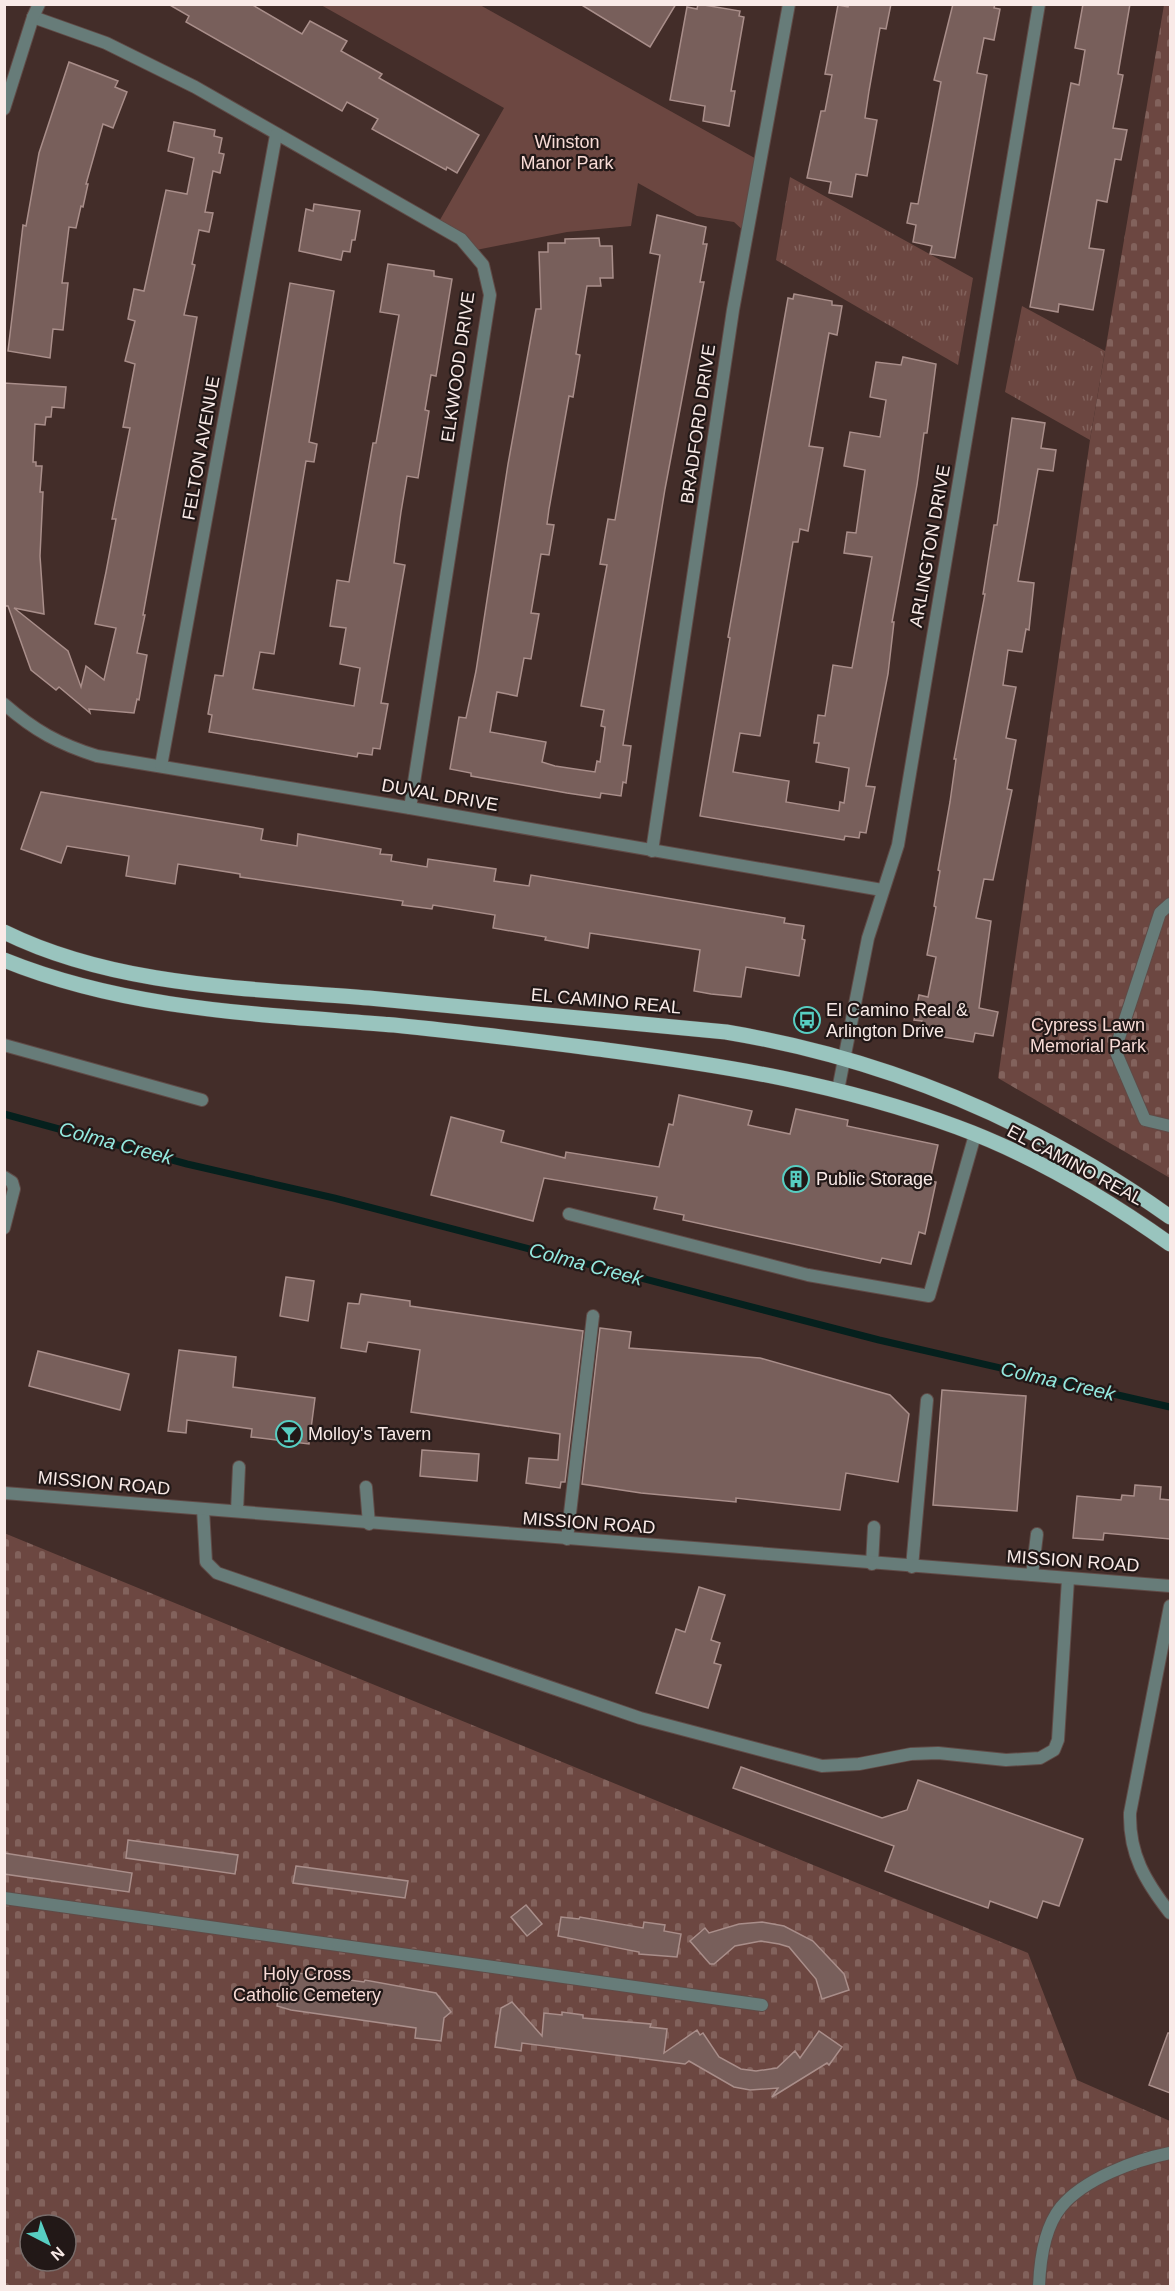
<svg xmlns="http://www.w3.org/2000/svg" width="1175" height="2291" font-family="Helvetica,sans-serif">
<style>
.grass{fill:url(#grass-tufts)}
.cemetery{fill:url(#cemetery-stones);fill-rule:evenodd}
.park{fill:#6c4741}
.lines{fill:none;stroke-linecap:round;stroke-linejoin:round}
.stream{stroke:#05201d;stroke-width:7}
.building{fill:#785f5b;stroke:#a98e8a;stroke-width:1.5}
.lane-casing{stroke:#604b47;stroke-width:14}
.street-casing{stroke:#604b47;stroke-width:14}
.primary-casing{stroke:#604b47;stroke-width:16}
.lane{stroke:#677c79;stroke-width:12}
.street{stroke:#677c79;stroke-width:12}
.primary{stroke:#99c4be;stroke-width:15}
.labels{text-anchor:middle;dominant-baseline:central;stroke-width:4.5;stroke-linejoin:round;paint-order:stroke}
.park-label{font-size:18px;fill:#f8dbd6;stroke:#221817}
.street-label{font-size:18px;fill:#f9eae7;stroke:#221817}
.poi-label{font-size:18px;fill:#f9eae7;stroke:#221817;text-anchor:start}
.water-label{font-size:20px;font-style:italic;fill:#93e8de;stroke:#221817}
</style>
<defs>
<pattern id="grass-tufts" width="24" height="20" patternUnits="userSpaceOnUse" patternTransform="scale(1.5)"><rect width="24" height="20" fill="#6c4741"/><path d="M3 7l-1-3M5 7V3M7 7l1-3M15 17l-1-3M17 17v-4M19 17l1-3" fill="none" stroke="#82625c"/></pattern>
<pattern id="cemetery-stones" width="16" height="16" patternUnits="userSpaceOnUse" patternTransform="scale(1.5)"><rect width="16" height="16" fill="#6c4741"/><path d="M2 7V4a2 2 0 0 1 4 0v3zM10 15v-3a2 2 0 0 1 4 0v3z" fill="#82625c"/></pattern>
</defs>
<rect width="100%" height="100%" fill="#432d29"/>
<!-- grass -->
<g class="grass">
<polygon points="790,177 973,278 958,365 776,260"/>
<polygon points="1022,306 1105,351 1090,440 1005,392"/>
</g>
<!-- cemetery -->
<g class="cemetery">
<polygon points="1164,5 1170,5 1170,1178 998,1078 1090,440"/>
<path d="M4 1533 1028 1953 1077 2080 1170 2121V2286H5ZM30 2225H66V2261H30Z"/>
</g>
<!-- park -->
<polygon class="park" points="321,5 480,5 760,161 747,234 734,222 697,216 638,183 631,226 567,232 471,251 437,225 504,108"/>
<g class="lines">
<!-- stream -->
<polyline class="stream" points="4,1114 187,1164 334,1198 879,1340 1170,1407"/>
</g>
<!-- building -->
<g class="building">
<polygon points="168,4 251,4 302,34 310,21 347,41 341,51 382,74 379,78 479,135 457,173 447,167 446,170 372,129 378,119 347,102 342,111 186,22 189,16"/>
<polygon points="580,4 676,4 650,47"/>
<polygon points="698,4 740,11 739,16 744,17 731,91 735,91 729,126 703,121 705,106 670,100 687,7 697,9"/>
<polygon points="849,4 891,4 886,29 880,28 869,91 865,118 877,120 867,176 856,174 852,197 829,193 831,182 807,178 821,111 825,111 832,75 825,74 838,5 848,7"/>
<polygon points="953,4 995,4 994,8 1000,9 994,40 984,38 977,73 987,75 955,258 930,254 932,246 913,242 916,225 907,223 911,203 918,204 941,82 934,80"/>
<polygon points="1083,4 1130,4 1118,74 1123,75 1113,128 1127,130 1121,160 1115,159 1107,202 1097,200 1089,248 1104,250 1093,310 1059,304 1058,312 1030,307 1071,83 1079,85 1085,50 1075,48"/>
<polygon points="69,62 118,81 115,87 127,92 113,128 103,124 86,184 88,184 83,207 81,206 76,228 69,227 62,283 68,283 63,330 53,329 50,358 8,351 23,225 26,226 39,153"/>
<polygon points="174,122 215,130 214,136 222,138 219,153 224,154 220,173 213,171 205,212 213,213 209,232 199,230 192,264 195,265 184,315 197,317 143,615 145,615 137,653 147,655 139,700 137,699 134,713 89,709 90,713 59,687 56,690 31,670 8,606 4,606 4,383 66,387 64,408 52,407 51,417 46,417 45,425 35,424 33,462 36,462 36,466 42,466 40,492 43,492 40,556 44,614 14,608 68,651 81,687 86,666 104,680 116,628 95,624 106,572 116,519 112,519 130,428 123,427 135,364 125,361 135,321 128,319 134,289 144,291 166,190 187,194 194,158 168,151"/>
<polygon points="314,204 360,211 355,240 352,240 350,252 343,251 341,260 299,251 306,209 313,211"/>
<polygon points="657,215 706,227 703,244 707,244 700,282 704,282 665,489 623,745 631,746 626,783 623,782 621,796 601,793 600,798 567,793 471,776 471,773 450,769 459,717 466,718 476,671 508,464 536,309 541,309 539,252 548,252 548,243 565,243 565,239 599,238 600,246 612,246 613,278 600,278 601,286 587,286 576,354 580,355 573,397 569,396 549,509 547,524 554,525 549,555 541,554 531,613 539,614 531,659 524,658 517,696 497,692 490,732 546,742 542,762 555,766 595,772 597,761 600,762 605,727 601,726 604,710 581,706 607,565 600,564 608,519 615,520 660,255 650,253"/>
<polygon points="388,264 434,271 434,276 452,279 436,376 431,375 425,410 429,411 418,478 407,476 401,512 394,563 405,565 381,703 388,704 380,749 373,748 372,755 358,753 357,757 209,732 212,715 208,714 215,675 223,676 290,283 334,291 309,442 317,444 314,462 306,461 274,654 260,652 253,689 354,706 360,668 340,664 346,628 330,626 337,580 349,582 373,443 376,443 399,315 380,312"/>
<polygon points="794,294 832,301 832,305 842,306 837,335 829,333 809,446 823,448 808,531 800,529 798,542 793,542 760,736 740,733 733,772 789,781 786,802 839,811 840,802 844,803 849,768 816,762 819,743 814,743 818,715 825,716 833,665 852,668 872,557 844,553 847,532 856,533 865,470 844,466 850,432 880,437 886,400 870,397 876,362 901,365 903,357 936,364 927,433 924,433 917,485 892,622 894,622 888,674 866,786 875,787 866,833 860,832 859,838 845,836 844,840 700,816 730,638 728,637 788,298 793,299"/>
<polygon points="1012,418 1045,423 1041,448 1056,450 1053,471 1038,469 1018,581 1034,583 1029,630 1026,629 1022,652 1008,650 1003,685 1016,687 1006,738 1016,740 1007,789 1012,790 993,880 984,879 976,918 991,921 979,1008 998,1012 993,1036 975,1033 973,1042 919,1033 922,1021 914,1020 919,995 928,997 936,957 927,955 936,907 934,906 940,871 938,870 950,802 956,759 954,759 985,594 983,594 994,525 997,525"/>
<polygon points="41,792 263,829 261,840 297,846 298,834 381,849 380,854 392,855 391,861 427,867 428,859 496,869 494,881 529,886 531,875 785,918 784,923 804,926 802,939 805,940 799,976 746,967 741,997 711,994 694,991 700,950 590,933 588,948 545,940 546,937 493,928 495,915 433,905 432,909 402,905 403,901 240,877 240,874 178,864 175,884 126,876 129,856 67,846 61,863 21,849"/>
<polygon points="679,1095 752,1111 748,1125 790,1134 796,1109 848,1120 847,1126 938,1145 930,1181 936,1182 925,1234 919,1232 911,1264 882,1258 880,1263 683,1220 684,1215 654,1209 657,1197 544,1178 533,1221 431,1195 451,1117 504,1131 501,1142 565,1158 566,1152 659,1167 669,1124 673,1125"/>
<polygon points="286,1277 314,1281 308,1321 280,1316"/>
<polygon points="361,1294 410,1301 410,1306 583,1331 565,1482 561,1482 560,1488 526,1483 529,1458 558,1460 560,1434 411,1412 420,1350 368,1342 366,1352 341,1348 348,1303 359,1304"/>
<polygon points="600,1328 631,1332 629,1348 760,1358 890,1395 909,1414 898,1482 846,1473 840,1510 736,1498 736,1502 641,1493 582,1484"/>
<polygon points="179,1350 236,1357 233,1387 315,1398 309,1444 251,1437 252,1429 187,1420 186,1433 168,1431"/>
<polygon points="38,1351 129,1374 120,1410 29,1386"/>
<polygon points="942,1390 1026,1396 1017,1511 933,1505"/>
<polygon points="422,1450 479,1454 477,1481 420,1476"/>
<polygon points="1135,1485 1161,1487 1160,1499 1170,1500 1170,1539 1104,1533 1103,1540 1073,1538 1077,1496 1121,1500 1122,1495 1134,1496"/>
<polygon points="699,1587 725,1595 711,1640 720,1643 714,1663 721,1665 708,1708 656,1693 676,1629 685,1632"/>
<polygon points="741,1767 882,1818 907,1810 918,1780 1083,1839 1059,1906 1043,1901 1037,1918 990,1901 988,1908 885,1871 894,1846 733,1788"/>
<polygon points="128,1840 238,1855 235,1874 126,1858"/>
<polygon points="4,1853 132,1873 129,1892 4,1874"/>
<polygon points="296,1866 408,1881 405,1898 293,1883"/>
<polygon points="526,1905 542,1924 527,1936 511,1917"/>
<polygon points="561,1917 579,1919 580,1917 643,1928 644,1922 665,1925 664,1931 681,1934 677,1957 639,1954 639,1952 558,1936"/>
<polygon points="762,1922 784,1926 813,1941 844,1974 849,1990 822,1999 816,1979 789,1947 779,1944 761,1941 735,1946 714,1964 710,1964 690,1941 705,1928 709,1933 739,1924"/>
<polygon points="283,1971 364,1982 365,1980 436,1993 451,2012 444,2018 441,2041 415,2038 416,2028 291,2010 277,2006"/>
<polygon points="512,2002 542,2036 544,2013 562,2015 562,2012 583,2015 583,2018 651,2024 650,2027 667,2029 664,2053 697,2030 700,2035 703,2033 719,2057 741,2069 756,2071 777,2068 795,2051 800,2058 819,2031 842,2047 829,2065 827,2063 772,2097 778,2088 750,2090 734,2087 689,2061 685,2064 522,2043 521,2051 495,2047 501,2008"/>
<polygon points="1168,2033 1170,2033 1170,2093 1149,2085"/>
</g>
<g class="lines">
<defs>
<g id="lane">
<polyline points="1170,904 1160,913 1115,1050 1145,1120 1170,1126"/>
<polyline points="4,1045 202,1100"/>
<polyline points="4,1177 12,1182 14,1189 4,1228"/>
<polyline points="569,1214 808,1275 929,1296 975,1135"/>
<polyline points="366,1487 369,1524"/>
<polyline points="203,1509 206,1562 217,1573 640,1718 822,1766 859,1764 911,1754 938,1753 1006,1760 1040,1758 1054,1750 1058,1740 1068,1579"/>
<polyline points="237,1511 239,1467"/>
<polyline points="567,1539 593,1316"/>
<polyline points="872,1564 874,1527"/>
<polyline points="912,1567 927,1400"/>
<polyline points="1032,1575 1037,1534"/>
<path d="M1170 1606 1130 1813C1129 1854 1145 1881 1170 1913"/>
<polyline points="4,1898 762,2005"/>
<path d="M1039 2286C1040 2261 1044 2228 1061 2207 1084 2179 1135 2160 1170 2153"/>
</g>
<g id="street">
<polyline points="33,17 106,43 195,87 461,239 483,265 490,295 410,808"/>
<polyline points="4,109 33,17 39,4"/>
<path d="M4 704C35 731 59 744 97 756L410 808 882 890"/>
<polyline points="161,766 276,135"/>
<polyline points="652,851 733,310 789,4"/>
<polyline points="838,1090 868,938 898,845 1039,4"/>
<polyline points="4,1493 1170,1586"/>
</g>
<g id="primary">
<path d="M4 932C116 987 247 988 369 998 488 1009 607 1020 726 1032 887 1059 1037 1122 1170 1217"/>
<path d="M4 960C130 1011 261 1014 394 1025 465 1032 535 1041 606 1050 728 1066 840 1084 957 1127 1033 1155 1104 1197 1170 1244"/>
</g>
</defs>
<!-- lane casing -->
<use href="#lane" class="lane-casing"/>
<!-- street casing -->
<use href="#street" class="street-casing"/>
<!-- primary casing -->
<use href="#primary" class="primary-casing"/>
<!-- lane -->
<use href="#lane" class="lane"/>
<!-- street -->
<use href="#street" class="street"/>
<!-- primary -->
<use href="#primary" class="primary"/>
</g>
<!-- icons -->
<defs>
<symbol id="bus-ring" viewBox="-11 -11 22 22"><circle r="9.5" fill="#221817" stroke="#57cec2" stroke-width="1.5"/><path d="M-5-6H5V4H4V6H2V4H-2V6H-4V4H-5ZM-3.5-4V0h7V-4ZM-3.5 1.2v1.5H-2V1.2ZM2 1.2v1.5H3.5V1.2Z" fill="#57cec2"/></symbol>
<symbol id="building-ring" viewBox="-11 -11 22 22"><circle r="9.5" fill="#221817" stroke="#57cec2" stroke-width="1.5"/><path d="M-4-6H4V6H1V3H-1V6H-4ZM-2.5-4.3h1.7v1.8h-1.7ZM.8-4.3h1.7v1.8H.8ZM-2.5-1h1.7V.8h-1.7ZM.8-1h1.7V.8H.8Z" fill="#57cec2"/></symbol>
<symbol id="bar-ring" viewBox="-11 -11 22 22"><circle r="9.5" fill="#221817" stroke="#57cec2" stroke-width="1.5"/><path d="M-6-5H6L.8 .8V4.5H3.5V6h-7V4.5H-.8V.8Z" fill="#57cec2"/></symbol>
</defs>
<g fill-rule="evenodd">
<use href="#bus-ring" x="792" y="1005" width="30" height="30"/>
<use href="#building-ring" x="781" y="1164" width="30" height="30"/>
<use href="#bar-ring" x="274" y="1419" width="30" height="30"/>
</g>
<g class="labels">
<!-- park labels -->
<g class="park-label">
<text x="567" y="142">Winston<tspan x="567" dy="21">Manor Park</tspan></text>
<text x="1088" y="1025">Cypress Lawn<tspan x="1088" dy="21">Memorial Park</tspan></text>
<text x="307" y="1974">Holy Cross<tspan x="307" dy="21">Catholic Cemetery</tspan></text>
</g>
<!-- street labels -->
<g class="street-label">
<text transform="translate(458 367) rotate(-82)">ELKWOOD DRIVE</text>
<text transform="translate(698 424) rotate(-82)">BRADFORD DRIVE</text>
<text transform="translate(201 448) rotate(-80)">FELTON AVENUE</text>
<text transform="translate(930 546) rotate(-80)">ARLINGTON DRIVE</text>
<text transform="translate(440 795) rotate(10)">DUVAL DRIVE</text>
<text transform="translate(606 1001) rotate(5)">EL CAMINO REAL</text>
<text transform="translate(1075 1165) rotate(28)">EL CAMINO REAL</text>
<text transform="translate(104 1483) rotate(5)">MISSION ROAD</text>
<text transform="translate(589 1523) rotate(4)">MISSION ROAD</text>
<text transform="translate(1073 1561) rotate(4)">MISSION ROAD</text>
</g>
<!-- poi labels -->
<g class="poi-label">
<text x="826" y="1010">El Camino Real &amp;<tspan x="826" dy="21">Arlington Drive</tspan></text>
<text x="816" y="1179">Public Storage</text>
<text x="308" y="1434">Molloy's Tavern</text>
</g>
<!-- water labels -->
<g class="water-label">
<text transform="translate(116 1143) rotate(15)">Colma Creek</text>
<text transform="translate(586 1264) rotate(15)">Colma Creek</text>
<text transform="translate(1058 1381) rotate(13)">Colma Creek</text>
</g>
</g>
<!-- border -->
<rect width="1175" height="2291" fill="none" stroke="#f9eae7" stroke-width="12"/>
<!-- north arrow -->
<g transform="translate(48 2243) rotate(138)"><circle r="28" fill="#221817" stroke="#786c6a" stroke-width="1.5"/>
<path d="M0-4.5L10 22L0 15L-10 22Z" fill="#57cec2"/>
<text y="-9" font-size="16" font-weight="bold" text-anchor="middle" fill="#f9eae7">N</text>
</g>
</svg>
